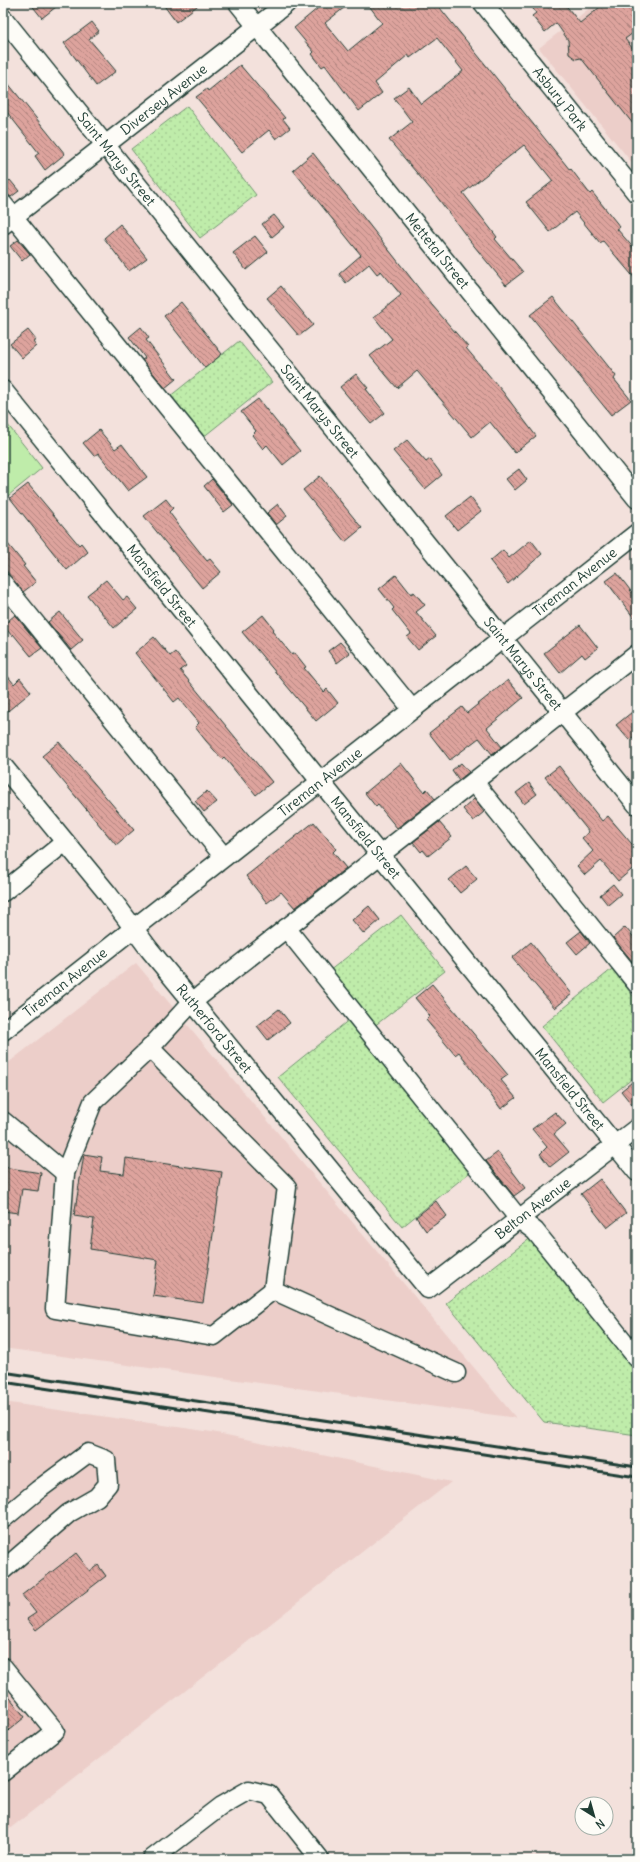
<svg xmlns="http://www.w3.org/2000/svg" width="640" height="1862" font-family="Delius,sans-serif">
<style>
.built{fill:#eccec9}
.grass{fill:url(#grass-dots);stroke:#6f946f}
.green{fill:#bfecaa;stroke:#6f946f}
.building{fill:url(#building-back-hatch);stroke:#1f3d34}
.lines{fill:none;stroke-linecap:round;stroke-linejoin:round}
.minor-casing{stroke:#1f3d34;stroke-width:21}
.minor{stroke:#fdfcf7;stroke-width:18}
.rail{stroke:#1f3d34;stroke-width:3}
.labels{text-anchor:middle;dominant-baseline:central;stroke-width:3.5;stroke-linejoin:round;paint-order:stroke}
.street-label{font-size:14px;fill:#1f3d34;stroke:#fdfcf7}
</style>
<defs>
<pattern id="grass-dots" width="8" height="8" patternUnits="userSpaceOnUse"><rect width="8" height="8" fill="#bfecaa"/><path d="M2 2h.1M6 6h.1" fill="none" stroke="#a4cb93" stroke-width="1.8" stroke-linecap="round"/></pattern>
<pattern id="building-back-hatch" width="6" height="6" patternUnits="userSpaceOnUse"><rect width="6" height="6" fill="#dda39d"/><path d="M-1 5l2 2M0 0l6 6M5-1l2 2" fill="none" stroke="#b38681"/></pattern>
</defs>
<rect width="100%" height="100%" fill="#f3e1dc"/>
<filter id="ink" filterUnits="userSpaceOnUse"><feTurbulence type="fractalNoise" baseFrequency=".025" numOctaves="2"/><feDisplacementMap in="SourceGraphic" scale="8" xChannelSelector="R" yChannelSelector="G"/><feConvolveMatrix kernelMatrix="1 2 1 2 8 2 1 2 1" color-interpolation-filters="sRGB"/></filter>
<g filter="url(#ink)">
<!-- built -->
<g class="built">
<polygon points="596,3 637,3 637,169 539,48"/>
<polygon points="136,963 516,1418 3,1348 3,1067"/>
<polygon points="3,1402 212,1432 451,1482 3,1834"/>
</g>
<!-- grass -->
<g class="grass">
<polygon points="187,106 256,195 200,238 131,149"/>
<polygon points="239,341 272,382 202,438 169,397"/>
<polygon points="401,915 445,971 373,1027 329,971"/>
<polygon points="612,969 637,1001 637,1075 603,1102 542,1026"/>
<polygon points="350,1019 474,1169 402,1227 278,1077"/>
<polygon points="532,1237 637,1369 637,1435 544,1422 446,1303"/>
</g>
<!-- green -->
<polygon class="green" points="3,419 42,468 3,500"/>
<!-- building -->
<g class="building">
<polygon points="30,3 61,3 42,18"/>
<polygon points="162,3 201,3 176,22"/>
<polygon points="324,3 350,3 325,23 348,51 382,23 367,3 436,3 570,170 571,169 590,194 592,192 620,227 617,229 637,252 637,281 603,241 600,243 575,212 550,232 526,202 553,181 524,145 463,193 497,237 495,239 523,272 506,285 470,241 437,197 389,140 412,122 394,98 409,87 421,104 463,71 437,38 410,58 408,55 375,83 382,93 359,111 325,65 322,67 312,54 314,52 294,28"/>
<polygon points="529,3 564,3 580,23 605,3 637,3 637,30 625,39 637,54 637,129 581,58 576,59 569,54 568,40 556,23 545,32 532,16 536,13"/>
<polygon points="92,22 99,31 89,39 116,71 96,86 64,43"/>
<polygon points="240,65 285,118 283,119 290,128 276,139 269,130 242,152 196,97 207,89 208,91"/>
<polygon points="3,77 65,154 45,170 35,156 39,153 3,107"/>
<polygon points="313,153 432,305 468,347 466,348 503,392 536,436 515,453 490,422 472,437 417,371 397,388 370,356 392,339 374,317 401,295 381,271 377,274 369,264 346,283 339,274 361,255 293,170"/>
<polygon points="10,180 19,191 11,197 3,192 3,186"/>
<polygon points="274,215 284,227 272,237 262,224"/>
<polygon points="120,224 147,258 129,271 104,238"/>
<polygon points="255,236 268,252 246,270 233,253"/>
<polygon points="18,240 30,254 22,261 10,246"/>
<polygon points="281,286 313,325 299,336 267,298"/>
<polygon points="553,297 616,376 614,379 631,400 611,415 530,315"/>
<polygon points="181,302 222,354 205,368 164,316"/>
<polygon points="141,327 149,338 146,340 176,379 165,388 142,360 145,358 129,337"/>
<polygon points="28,330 36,340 33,342 36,346 22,358 10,344"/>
<polygon points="356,374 368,388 366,389 385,413 371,424 340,387"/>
<polygon points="258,399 300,451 283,465 267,445 263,449 252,435 256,431 241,412"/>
<polygon points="99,430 115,449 122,444 147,477 128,491 98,453 94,456 83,443"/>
<polygon points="407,440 426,462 430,459 442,475 425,489 393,451"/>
<polygon points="519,469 527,480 515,490 506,479"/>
<polygon points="320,476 362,528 345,542 303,490"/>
<polygon points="212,479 233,505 224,512 204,486"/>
<polygon points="28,484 79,545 81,543 88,552 67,570 10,498"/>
<polygon points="470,497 481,511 457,530 446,516"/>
<polygon points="166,499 173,508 169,512 187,536 207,561 210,559 221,572 202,588 144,516"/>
<polygon points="278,504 287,516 276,525 267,513"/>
<polygon points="3,538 25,565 23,566 36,582 23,592 3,567"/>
<polygon points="531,540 542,554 508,584 490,561 503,550 509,558"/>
<polygon points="617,573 637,599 637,622 606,581"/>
<polygon points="396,575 411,594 414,592 425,605 416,612 436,636 418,650 407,637 411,634 392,610 394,608 379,589"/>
<polygon points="106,580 123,600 127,597 137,609 114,628 87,595"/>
<polygon points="60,612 83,640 71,650 48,622"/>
<polygon points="15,615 42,648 31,656 13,634 12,636 3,625"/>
<polygon points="263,615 274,629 272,631 292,655 295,653 306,667 304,668 324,692 327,689 338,703 316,721 242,632"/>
<polygon points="580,625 598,648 585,658 582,654 560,673 544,653"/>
<polygon points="154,637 170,656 175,652 186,666 180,670 272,782 256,795 241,776 240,777 224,757 222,759 206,741 195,727 199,723 179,698 174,702 135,653"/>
<polygon points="340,642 350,653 337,663 328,651"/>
<polygon points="3,670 14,684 20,678 31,692 3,715"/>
<polygon points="508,680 523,698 487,728 502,747 492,754 479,738 450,760 429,733 462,707 467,713"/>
<polygon points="637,708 637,734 629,740 616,725"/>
<polygon points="59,742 134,830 116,845 42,756"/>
<polygon points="401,763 424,792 427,789 435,799 397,828 378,805 376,807 365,793"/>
<polygon points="461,763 469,772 459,780 452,770"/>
<polygon points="559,766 602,821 608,816 637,850 637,865 618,881 601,861 585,875 577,866 593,851 582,838 589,832 545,777"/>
<polygon points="529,783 537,794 524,804 516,793"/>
<polygon points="207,791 217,802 204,812 195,801"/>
<polygon points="474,799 484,812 473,821 463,809"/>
<polygon points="314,822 336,849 333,852 346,868 295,908 281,892 267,903 246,876"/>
<polygon points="439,822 452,837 428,856 423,850 421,852 413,842"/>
<polygon points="466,866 477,879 460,893 449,880"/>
<polygon points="613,884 621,894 608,905 600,895"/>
<polygon points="369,906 380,920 364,934 352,920"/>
<polygon points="625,927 637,941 637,967 613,938"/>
<polygon points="581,931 590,943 577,954 567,942"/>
<polygon points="531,942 572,994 555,1008 512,958"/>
<polygon points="432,984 508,1075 501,1080 516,1098 501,1109 459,1052 455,1055 426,1020 430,1016 415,998"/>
<polygon points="279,1009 290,1023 268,1040 257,1026"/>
<polygon points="637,1078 637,1111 621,1091"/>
<polygon points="555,1112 566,1124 554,1134 569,1152 550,1167 540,1154 547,1147 532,1129"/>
<polygon points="498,1152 525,1188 514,1196 486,1161"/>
<polygon points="84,1154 102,1157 100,1171 124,1174 126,1158 222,1172 203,1303 153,1296 158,1260 90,1249 94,1219 74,1216"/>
<polygon points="3,1167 41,1173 38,1191 22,1189 18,1213 3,1211"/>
<polygon points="600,1179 626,1213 607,1228 581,1194"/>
<polygon points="436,1201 447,1216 426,1231 416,1217"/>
<polygon points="76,1553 90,1571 98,1565 106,1576 36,1630 27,1619 36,1613 22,1595"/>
<polygon points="3,1689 25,1717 3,1735"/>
</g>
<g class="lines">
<defs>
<g id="minor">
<path id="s1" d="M238 3 637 499"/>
<path id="s2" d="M483 3 637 194"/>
<path id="s3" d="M3 18 637 805"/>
<polyline points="3,204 412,709"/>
<path id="s4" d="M3 225 287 3"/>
<path id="s5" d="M3 390 637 1172"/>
<polyline points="3,583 224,857"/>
<path id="s6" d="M3 766 108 894 149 949 428 1289 637 1128"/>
<polyline points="474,782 637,984"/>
<polyline points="3,892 65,842"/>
<polyline points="286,928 519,1219 535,1231 637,1358"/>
<path id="s7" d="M3 1031 637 533"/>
<polyline points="150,1048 93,1102 65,1173 55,1309 214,1336 273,1290"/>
<polyline points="3,1121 65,1173"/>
<polyline points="456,1373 273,1290 287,1187 150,1048 192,1002 637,654"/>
<polyline points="3,1519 38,1490 88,1453 106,1460 108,1484 97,1497 69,1513 3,1570"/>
<polyline points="3,1667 55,1731 3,1772"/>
<polyline points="152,1859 221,1806 249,1790 269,1795 320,1859"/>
</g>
</defs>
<!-- minor casing -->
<use href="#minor" class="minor-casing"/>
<!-- minor -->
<use href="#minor" class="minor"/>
<!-- rail -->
<g class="rail">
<polyline points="3,1372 637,1467"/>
<polyline points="3,1382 637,1477"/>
</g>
</g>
</g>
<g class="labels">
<!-- street labels -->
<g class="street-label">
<text stroke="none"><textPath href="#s4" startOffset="204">Diversey Avenue</textPath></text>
<text stroke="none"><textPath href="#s2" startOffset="123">Asbury Park</textPath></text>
<text stroke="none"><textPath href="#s3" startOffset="181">Saint Marys Street</textPath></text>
<text stroke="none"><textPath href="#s1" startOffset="318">Mettetal Street</textPath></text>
<text stroke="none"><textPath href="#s3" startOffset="505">Saint Marys Street</textPath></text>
<text stroke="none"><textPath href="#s7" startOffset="727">Tireman Avenue</textPath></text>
<text stroke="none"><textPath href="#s5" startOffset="252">Mansfield Street</textPath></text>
<text stroke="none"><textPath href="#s3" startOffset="829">Saint Marys Street</textPath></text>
<text stroke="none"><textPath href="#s7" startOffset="403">Tireman Avenue</textPath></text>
<text stroke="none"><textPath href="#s5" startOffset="576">Mansfield Street</textPath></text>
<text stroke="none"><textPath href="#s7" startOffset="79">Tireman Avenue</textPath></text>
<text stroke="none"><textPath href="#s6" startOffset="337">Rutherford Street</textPath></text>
<text stroke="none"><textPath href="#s5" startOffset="900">Mansfield Street</textPath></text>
<text stroke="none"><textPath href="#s6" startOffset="806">Belton Avenue</textPath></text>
</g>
</g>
<!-- margin -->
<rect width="640" height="1862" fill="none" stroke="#fdfcf7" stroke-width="16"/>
<rect x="8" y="8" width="624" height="1846" fill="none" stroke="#1f3d34" stroke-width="1.5" filter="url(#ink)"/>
<!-- north arrow -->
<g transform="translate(594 1816) rotate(143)"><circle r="19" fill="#fdfcf7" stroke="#a4b0a9"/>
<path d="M0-3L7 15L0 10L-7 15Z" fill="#1f3d34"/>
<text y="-6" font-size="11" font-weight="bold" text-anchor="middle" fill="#1f3d34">N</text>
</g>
</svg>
